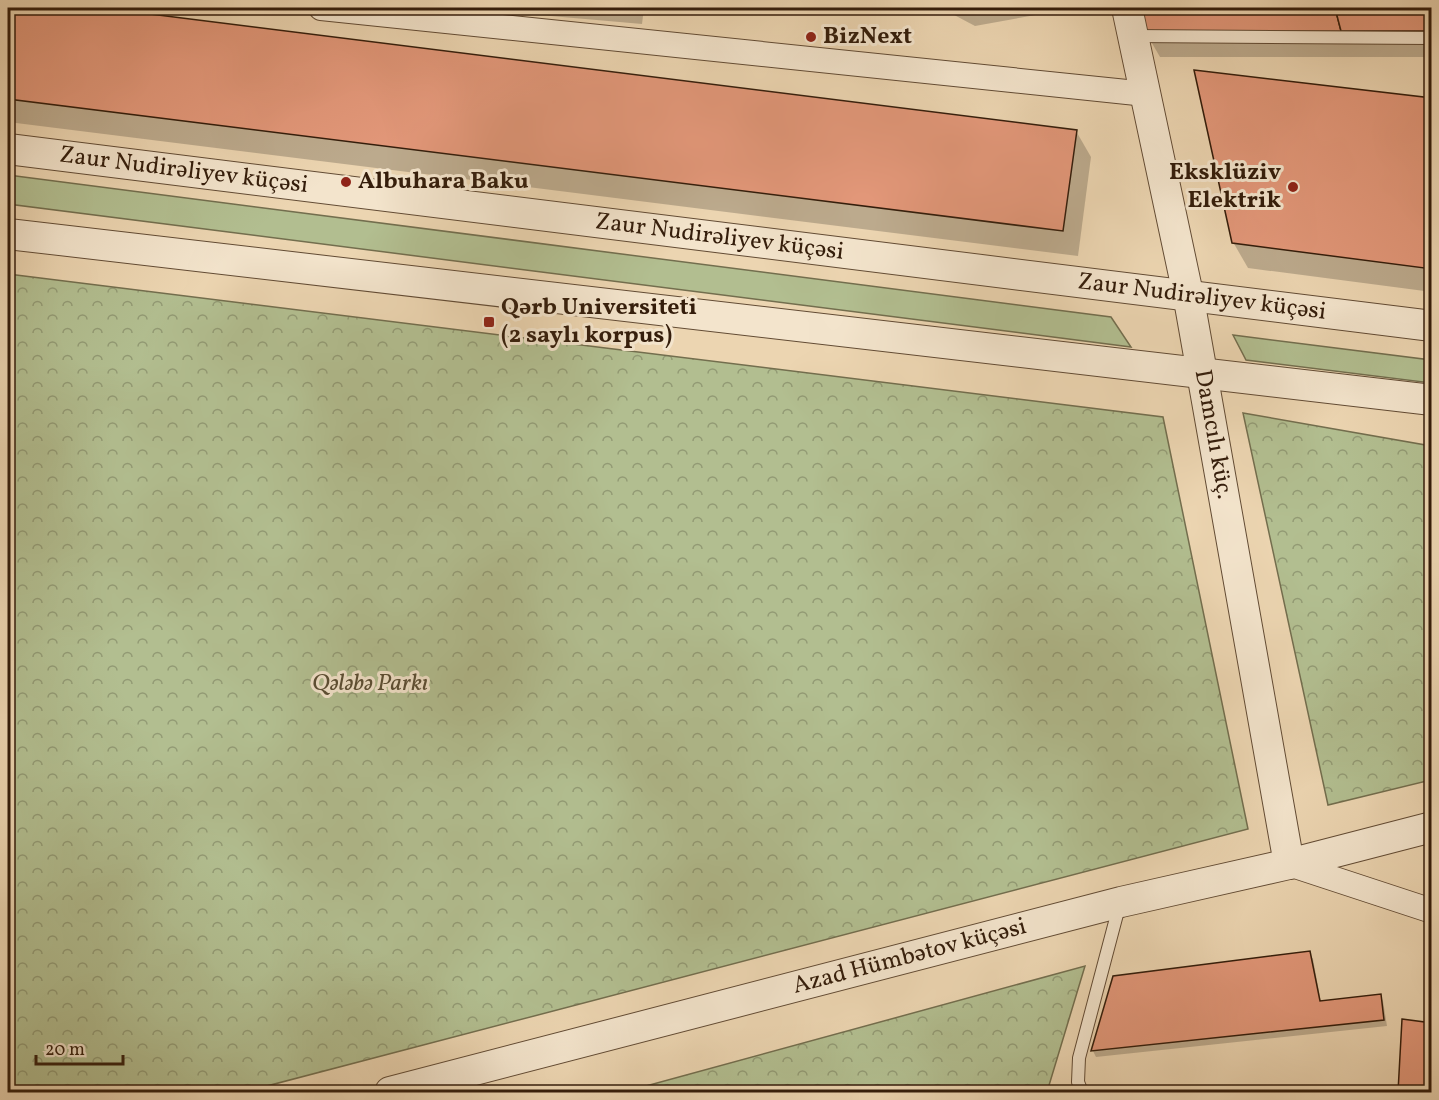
<svg xmlns="http://www.w3.org/2000/svg" width="1439" height="1100" font-family="Vollkorn,serif">
<style>
.grass{fill:#b2be90;stroke:#736e4e;stroke-width:1.5}
.forest{fill:url(#forest-crowns);stroke:#736e4e;stroke-width:1.5}
.shadow{fill:#0003}
.building{fill:#e29779;stroke:#341d0b;stroke-width:1.5}
.lines{fill:none;stroke-linecap:round;stroke-linejoin:round}
.service-casing{stroke:#624b34;stroke-width:14}
.minor-casing{stroke:#624b34;stroke-width:26}
.tertiary-casing{stroke:#624b34;stroke-width:32}
.service{stroke:#f3e4cc;stroke-width:12}
.minor{stroke:#f3e4cc;stroke-width:24}
.tertiary{stroke:#f3e4cc;stroke-width:30}
.poi-dot{fill:#8f2418;stroke:#f3e4cc;stroke-width:2}
.labels{text-anchor:middle;dominant-baseline:central;stroke-width:6;stroke-linejoin:round;paint-order:stroke}
.poi-label{font-size:24px;font-weight:bold;fill:#341d0b;stroke:#f3e4cc;text-anchor:start}
.street-label{font-size:24px;fill:#341d0b;stroke:#f3e4cc}
.park-label{font-size:24px;font-style:italic;fill:#5a4d33;stroke:#f3e4cc}
</style>
<defs>
<pattern id="forest-crowns" width="20" height="18" patternUnits="userSpaceOnUse" patternTransform="scale(1.5)"><rect width="20" height="18" fill="#b2be90"/><path d="M2 6a3 3 0 1 1 6 0M12 15a3 3 0 1 1 6 0" fill="none" stroke="#929a74"/></pattern>
</defs>
<rect width="100%" height="100%" fill="#ecd5b1"/>
<filter id="stains"><feTurbulence type="fractalNoise" baseFrequency=".00333" numOctaves="4"/><feColorMatrix values="0 0 0 0 .2 0 0 0 0 .09 0 0 0 0 .02 0 0 0 .5 -.17"/></filter>
<radialGradient id="worn" r=".72"><stop offset=".6" stop-color="#630" stop-opacity="0"/><stop offset="1" stop-color="#630" stop-opacity=".3"/></radialGradient>
<!-- grass -->
<g class="grass">
<polygon points="8,175 1111,317 1131,347 8,204"/>
<polygon points="1233,335 1431,360 1431,383 1246,360"/>
</g>
<!-- forest -->
<g class="forest">
<polygon points="8,274 1163,417 1248,829 244,1092 8,1092"/>
<polygon points="1243,413 1431,446 1431,780 1328,805"/>
<polygon points="1085,966 1047,1092 624,1092"/>
</g>
<!-- shadow -->
<g class="shadow">
<polygon points="8,8 90,8 1076,131 1091,157 1078,256 8,122"/>
<polygon points="502,8 644,8 642,24 504,12"/>
<polygon points="941,8 1051,8 1052,12 975,26"/>
<polygon points="1139,8 1432,8 1432,57 1160,57 1145,31"/>
<polygon points="1432,100 1432,292 1248,268 1233,242"/>
<polygon points="1309,953 1313,959 1321,1002 1380,995 1383,1001 1387,1026 1096,1057 1093,1051 1114,978"/>
</g>
<!-- building -->
<g class="building">
<polygon points="8,8 102,8 1077,130 1063,231 8,99"/>
<polygon points="1138,8 1335,8 1341,31 1143,32"/>
<polygon points="1335,8 1432,8 1432,31 1341,31"/>
<polygon points="1194,70 1432,98 1432,269 1232,243"/>
<polygon points="1310,951 1320,1001 1381,994 1384,1020 1091,1051 1113,976"/>
<polygon points="1402,1019 1432,1023 1432,1092 1398,1092"/>
</g>
<g class="lines">
<defs>
<g id="service">
<polyline points="1133,36 1432,38"/>
<polyline points="1082,1092 1078,1082 1079,1058 1120,903"/>
</g>
<g id="minor">
<polyline points="321,8 1146,94"/>
<polyline points="1289,864 1432,911"/>
</g>
<g id="tertiary">
<path id="s1" d="M1127 8 1188 294 1289 864"/>
<path id="s2" d="M8 149 1432 326"/>
<polyline points="8,234 1432,400"/>
<path id="s3" d="M390 1092 1121 902 1289 864 1432 827"/>
</g>
</defs>
<!-- service casing -->
<use href="#service" class="service-casing"/>
<!-- minor casing -->
<use href="#minor" class="minor-casing"/>
<!-- tertiary casing -->
<use href="#tertiary" class="tertiary-casing"/>
<!-- service -->
<use href="#service" class="service"/>
<!-- minor -->
<use href="#minor" class="minor"/>
<!-- tertiary -->
<use href="#tertiary" class="tertiary"/>
</g>
<!-- markers -->
<g class="poi-dot">
<circle cx="811" cy="37" r="6"/>
<circle cx="346" cy="182" r="6"/>
<circle cx="1293" cy="187" r="6"/>
<rect x="483" y="316" width="12" height="12" rx="3"/>
</g>
<g class="labels">
<!-- poi labels -->
<g class="poi-label">
<text x="823" y="37">BizNext</text>
<text x="1281" y="173" text-anchor="end">Eksklüziv<tspan x="1281" dy="28">Elektrik</tspan></text>
<text x="358" y="182">Albuhara Baku</text>
<text x="501" y="308">Qərb Universiteti<tspan x="501" dy="28">(2 saylı korpus)</tspan></text>
</g>
<!-- street labels -->
<g class="street-label">
<text stroke="none"><textPath href="#s2" startOffset="177">Zaur Nudirəliyev küçəsi</textPath></text>
<text stroke="none"><textPath href="#s2" startOffset="717">Zaur Nudirəliyev küçəsi</textPath></text>
<text stroke="none"><textPath href="#s2" startOffset="1203">Zaur Nudirəliyev küçəsi</textPath></text>
<text stroke="none"><textPath href="#s1" startOffset="435">Damcılı küç.</textPath></text>
<text stroke="none"><textPath href="#s3" startOffset="537">Azad Hümbətov küçəsi</textPath></text>
</g>
<!-- park labels -->
<g class="park-label">
<text x="370" y="684">Qələbə Parkı</text>
</g>
</g>
<!-- margin -->
<rect width="1439" height="1100" fill="none" stroke="#ecd5b1" stroke-width="30"/>
<rect x="9" y="9" width="1421" height="1082" fill="none" stroke="#341d0b" stroke-width="3"/>
<rect x="15" y="15" width="1409" height="1070" fill="none" stroke="#341d0b" stroke-width="1.5"/>
<!-- scale -->
<path d="M36 1055v9h87v-9" fill="none" stroke="#341d0b" stroke-width="3"/>
<text x="45" y="1055" font-size="18" fill="#341d0b" stroke="#f3e4cc" stroke-width="4.5" paint-order="stroke">20 m</text>
<rect width="100%" height="100%" filter="url(#stains)"/>
<rect width="100%" height="100%" fill="url(#worn)"/>
</svg>
